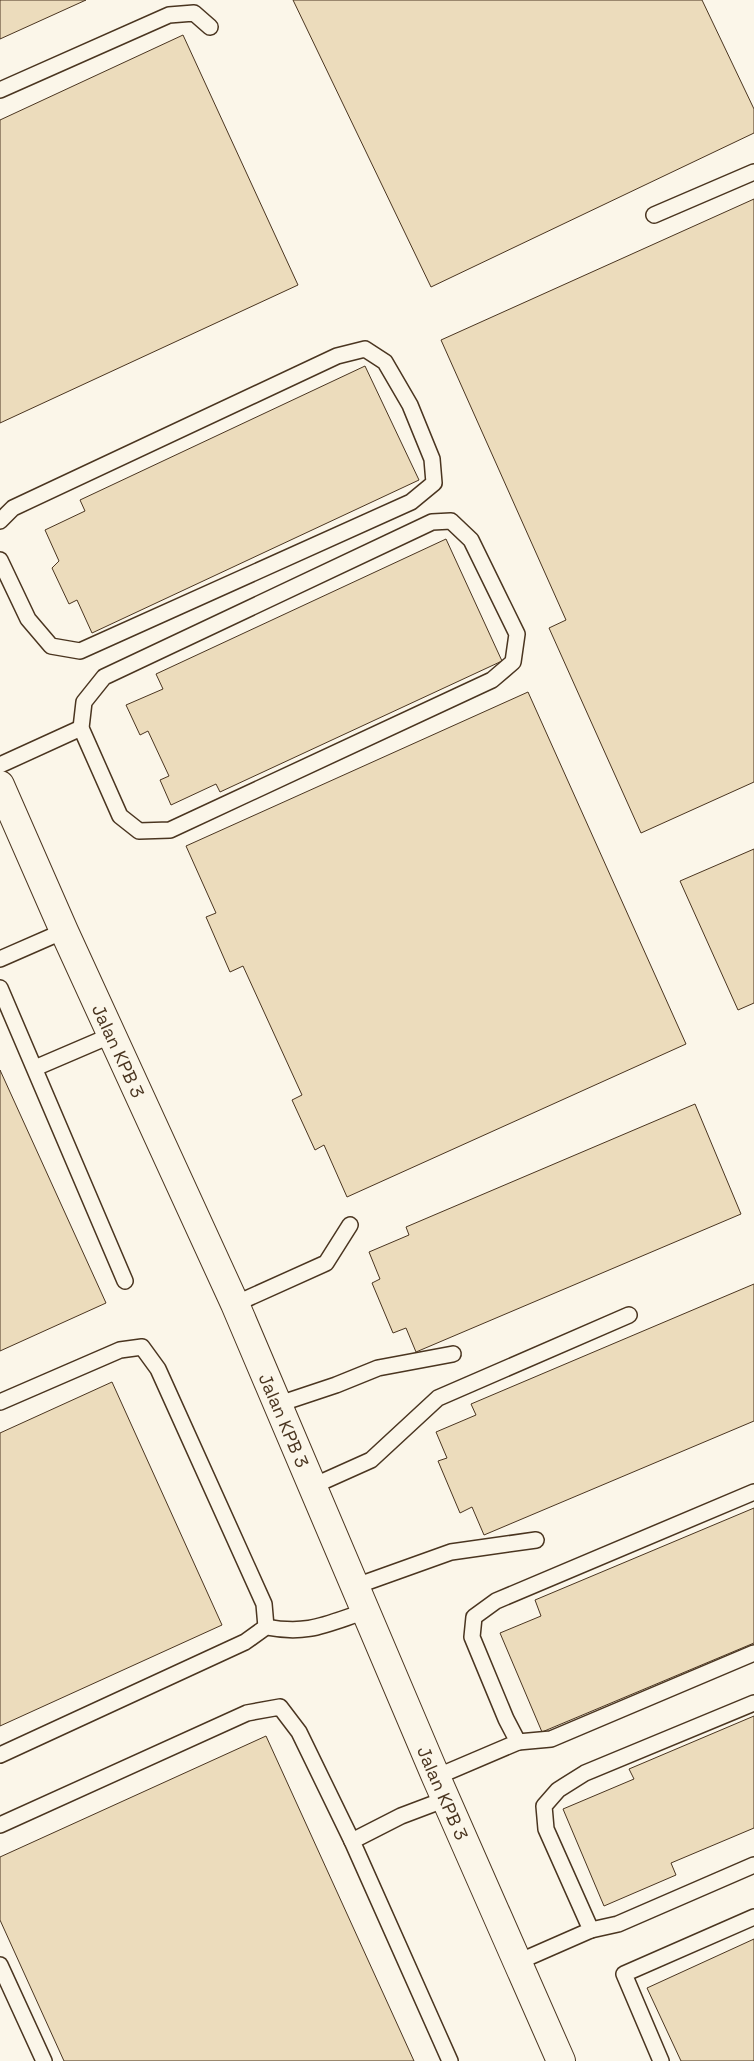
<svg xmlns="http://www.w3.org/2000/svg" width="754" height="2061" font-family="'Space Grotesk',sans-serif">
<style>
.building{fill:#ecdcbc;stroke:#4a3520}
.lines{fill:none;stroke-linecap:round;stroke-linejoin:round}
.lane-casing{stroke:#4a3520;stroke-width:18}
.street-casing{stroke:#4a3520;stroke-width:30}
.lane{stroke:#fbf6e9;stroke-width:15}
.street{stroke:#fbf6e9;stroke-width:28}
.labels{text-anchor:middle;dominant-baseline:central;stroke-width:4;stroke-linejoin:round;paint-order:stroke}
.street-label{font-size:18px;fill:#4a3520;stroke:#fbf6e9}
</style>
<rect width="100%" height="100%" fill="#fbf6e9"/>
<!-- building -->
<g class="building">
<polygon points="0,0 86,0 0,39"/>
<polygon points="293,0 702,0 754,109 754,133 431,287"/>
<polygon points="183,35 298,285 0,423 0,120"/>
<polygon points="754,199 754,782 641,833 549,628 566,620 441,340"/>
<polygon points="365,366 419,480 92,633 77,600 69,604 52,568 59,561 45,530 85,511 80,500"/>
<polygon points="446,539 502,661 220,792 216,784 171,805 160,780 169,776 148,731 140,735 126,705 163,689 156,674"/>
<polygon points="528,692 686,1044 347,1197 324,1145 315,1150 292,1100 302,1095 243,966 230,972 206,917 216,913 186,846"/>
<polygon points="754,849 754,1003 738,1010 680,881"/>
<polygon points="0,1070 106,1303 0,1351"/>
<polygon points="695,1104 741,1214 416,1352 406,1328 393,1333 372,1283 380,1279 369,1252 409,1235 406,1227"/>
<polygon points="754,1284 754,1421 484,1535 472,1507 460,1513 438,1461 447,1458 436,1432 476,1415 471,1404"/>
<polygon points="112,1382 222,1625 0,1726 0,1433"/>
<polygon points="754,1508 754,1643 542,1732 500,1633 541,1616 535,1600"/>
<polygon points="754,1716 754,1828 671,1863 676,1875 604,1906 563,1809 634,1779 629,1769"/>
<polygon points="266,1736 414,2061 64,2061 0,1920 0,1857"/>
<polygon points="754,1939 754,2061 681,2061 647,1988"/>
</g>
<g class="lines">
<defs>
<g id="lane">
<polyline points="0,90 169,15 194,13 210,27"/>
<polyline points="654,215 754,172"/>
<polyline points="0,521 13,508 337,356 365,349 385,362 410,405 432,459 434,483 411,502 80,651 51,646 28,619 0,560"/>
<polygon points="451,521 471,540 517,634 513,662 492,680 170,830 139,831 120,816 81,728 84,702 104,677 432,522"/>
<polyline points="0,765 81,728"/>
<polyline points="0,959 64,931"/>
<polyline points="0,988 125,1281"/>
<polyline points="35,1068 112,1035"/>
<polyline points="235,1304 326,1263 350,1225"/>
<polyline points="0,1402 120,1350 142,1347 158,1369 264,1604 266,1627"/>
<polyline points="279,1404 336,1385 378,1368 453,1354"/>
<polyline points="313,1486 371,1460 438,1398 629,1315"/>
<polyline points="356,1586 451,1552 536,1540"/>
<polyline points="518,1742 551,1739 754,1653"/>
<path d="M0 1755 245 1642 266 1627C309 1635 326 1624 366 1611"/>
<polyline points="436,1777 518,1742 506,1719 472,1637 474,1617 496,1601 754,1492"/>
<polyline points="446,1799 401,1816 352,1841 450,2061"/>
<polyline points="0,1825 247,1713 280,1707 299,1732 352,1841"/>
<polyline points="591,1930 618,1924 754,1865"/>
<polyline points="518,1962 591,1930 546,1829 544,1806 558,1790 585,1773 754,1703"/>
<polyline points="0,1965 44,2061"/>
<polyline points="661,2061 624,1974 754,1917"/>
</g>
<g id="street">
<path id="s1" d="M0 785 64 931 235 1304 436 1777 561 2061"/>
</g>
</defs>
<!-- lane casing -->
<use href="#lane" class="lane-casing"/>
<!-- street casing -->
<use href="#street" class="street-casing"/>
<!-- lane -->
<use href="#lane" class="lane"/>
<!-- street -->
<use href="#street" class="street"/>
</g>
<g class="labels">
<!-- street labels -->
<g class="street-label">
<text stroke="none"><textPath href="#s1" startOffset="291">Jalan KPB 3</textPath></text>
<text stroke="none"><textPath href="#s1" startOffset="696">Jalan KPB 3</textPath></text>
<text stroke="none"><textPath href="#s1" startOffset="1101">Jalan KPB 3</textPath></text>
</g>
</g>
</svg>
